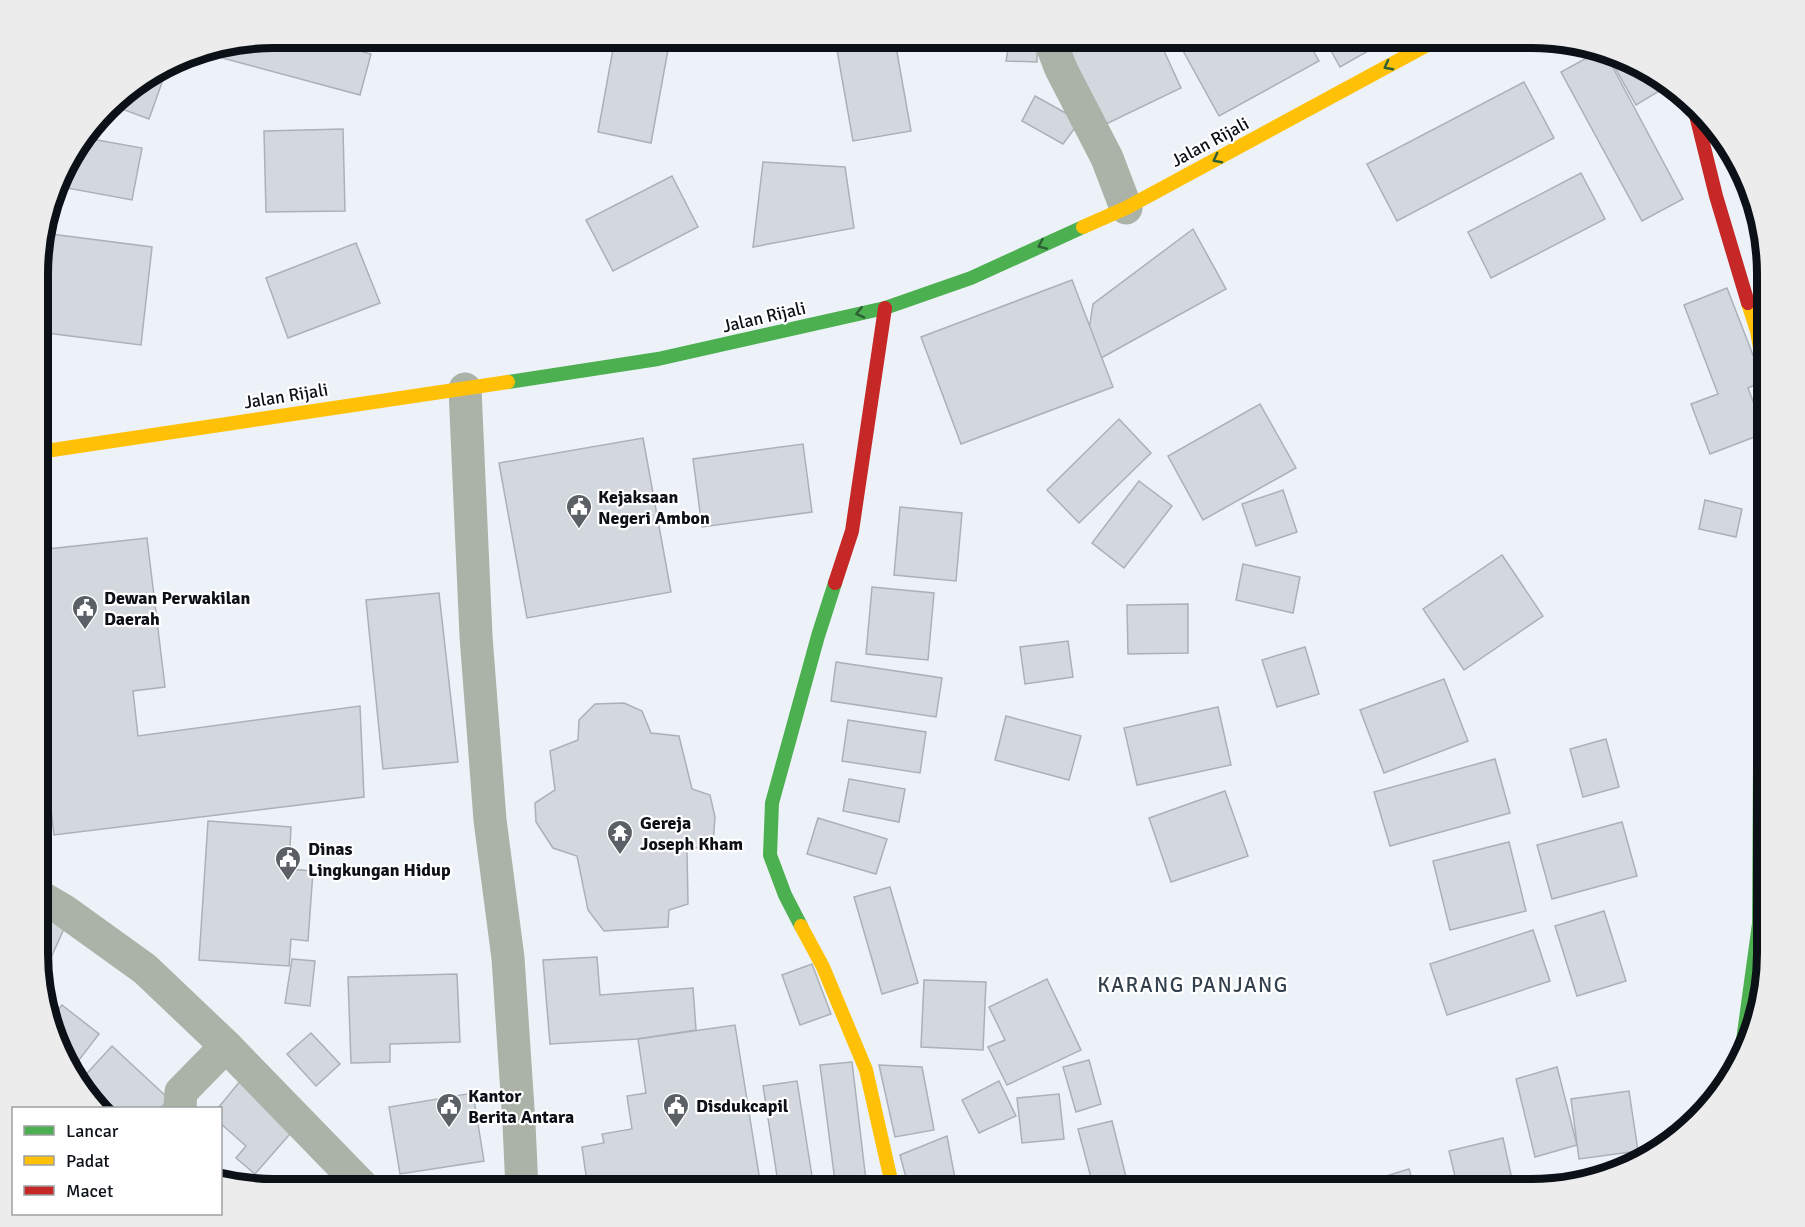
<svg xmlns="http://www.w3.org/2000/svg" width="1805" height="1227" font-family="Signika,sans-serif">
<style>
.building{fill:#d2d8dd;stroke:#abb1b6;stroke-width:1.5}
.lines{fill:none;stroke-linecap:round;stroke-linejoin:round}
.street{stroke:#abb2a7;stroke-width:33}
.fast{stroke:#4caf50;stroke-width:14}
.slow{stroke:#ffc107;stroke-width:14}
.jam{stroke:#c62828;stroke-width:14}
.oneway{stroke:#2c6034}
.labels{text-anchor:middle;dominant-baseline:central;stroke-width:4.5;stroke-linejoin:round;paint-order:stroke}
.street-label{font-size:18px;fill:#0c1117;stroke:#fff}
.poi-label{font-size:18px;font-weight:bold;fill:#0c1117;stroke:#fff;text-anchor:start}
.quarter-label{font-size:21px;letter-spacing:1.5px;fill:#323f4c;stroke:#fff}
.rim{fill:none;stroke:#0c1117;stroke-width:8}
</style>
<rect width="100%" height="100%" fill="#ecf2f7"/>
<!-- building -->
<g class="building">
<polygon points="274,38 310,38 371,54 360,95 200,52"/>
<polygon points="331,38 374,38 370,51 330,39"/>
<polygon points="615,38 670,39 651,143 598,132"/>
<polygon points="1010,38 1037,38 1037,62 1006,61"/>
<polygon points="1065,38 1158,38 1181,88 1102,126"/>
<polygon points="1176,38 1306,38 1319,61 1219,116"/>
<polygon points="1324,38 1391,38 1340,67"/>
<polygon points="895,41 911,131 853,141 837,50"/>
<polygon points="1603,49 1683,199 1642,221 1561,72"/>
<polygon points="1605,50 1653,74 1661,90 1636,105"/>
<polygon points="158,71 165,74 149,119 111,105 118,96"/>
<polygon points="1524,82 1554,138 1397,221 1367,164"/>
<polygon points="1035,96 1080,121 1063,144 1022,121"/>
<polygon points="343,129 345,211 266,212 264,131"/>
<polygon points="86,138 142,148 132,200 67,188 73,155"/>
<polygon points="763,162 845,167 854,228 753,247"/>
<polygon points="1581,173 1605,219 1491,278 1468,232"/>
<polygon points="672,176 698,227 613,271 586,220"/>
<polygon points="1193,229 1226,289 1083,368 1093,304"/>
<polygon points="43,233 152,247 141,345 39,332 39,250"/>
<polygon points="356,243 380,303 288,338 266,278"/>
<polygon points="1072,280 1113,387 961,444 921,337"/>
<polygon points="1727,288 1763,381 1748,388 1765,433 1710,454 1691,404 1718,394 1684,305"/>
<polygon points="1260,404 1296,468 1203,520 1168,456"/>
<polygon points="1119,419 1151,453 1079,523 1047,490"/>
<polygon points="643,438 671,592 527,618 499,463"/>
<polygon points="803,444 812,512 702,527 693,459"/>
<polygon points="1139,481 1172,506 1124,568 1092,543"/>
<polygon points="1283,490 1297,532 1256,546 1242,504"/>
<polygon points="1705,500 1742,509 1736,537 1699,529"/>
<polygon points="900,507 962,513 956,581 894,575"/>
<polygon points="147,538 165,687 133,691 138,736 360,706 364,797 54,835 46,768 39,769 39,550"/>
<polygon points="1502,555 1543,616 1464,670 1423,609"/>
<polygon points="1243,564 1300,577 1293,613 1236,600"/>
<polygon points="872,587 934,593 928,660 866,654"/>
<polygon points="439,593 458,762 383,769 366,600"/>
<polygon points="1188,604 1188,653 1128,654 1127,605"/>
<polygon points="1068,641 1073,677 1025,684 1020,647"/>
<polygon points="1305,647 1319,694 1277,707 1262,660"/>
<polygon points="836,662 942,678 936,717 831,701"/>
<polygon points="1444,679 1468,741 1384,773 1360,710"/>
<polygon points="624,703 642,711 651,733 679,736 692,789 710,795 715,817 713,844 687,850 688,904 669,910 668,927 604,931 588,910 577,856 553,848 536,822 535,803 555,790 550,751 578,740 579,720 595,704"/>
<polygon points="1218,707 1231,765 1137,785 1124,728"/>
<polygon points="1006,716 1081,736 1069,780 995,760"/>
<polygon points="848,720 926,732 920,773 842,761"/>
<polygon points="1606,739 1619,787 1583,797 1570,749"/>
<polygon points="1495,759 1510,813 1390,846 1374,792"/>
<polygon points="849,779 905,789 899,822 843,811"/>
<polygon points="1225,791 1248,856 1171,882 1149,818"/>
<polygon points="818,818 887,839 876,874 807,854"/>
<polygon points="208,821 291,827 289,869 313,871 308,941 291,939 289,966 199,960"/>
<polygon points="1622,822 1637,876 1552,899 1537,845"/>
<polygon points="1509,842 1526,911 1450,930 1433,861"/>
<polygon points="890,887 918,983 882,994 854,897"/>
<polygon points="39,909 67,922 44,973 39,971"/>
<polygon points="1604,911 1626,981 1577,996 1555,926"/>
<polygon points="1533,930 1550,981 1447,1015 1430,964"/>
<polygon points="597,957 600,995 693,988 696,1030 638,1039 550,1044 543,960"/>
<polygon points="292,959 315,961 310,1006 285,1003"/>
<polygon points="812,964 831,1014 800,1025 782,975"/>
<polygon points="457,974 460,1042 390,1044 390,1062 351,1063 348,977"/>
<polygon points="1047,979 1081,1050 1007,1085 988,1047 1005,1040 989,1007"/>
<polygon points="924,980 986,982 983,1050 921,1047"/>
<polygon points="62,1005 99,1034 72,1069 68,1067 51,1019"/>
<polygon points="735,1025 760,1181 710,1189 588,1189 582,1147 604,1143 602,1134 632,1129 627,1096 646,1093 638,1039"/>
<polygon points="311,1033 340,1064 316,1086 287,1054"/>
<polygon points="112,1046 169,1099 160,1108 102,1108 79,1082"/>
<polygon points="1089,1060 1101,1104 1076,1112 1063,1067"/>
<polygon points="852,1062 867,1189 836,1189 820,1065"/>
<polygon points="879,1065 922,1067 934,1130 895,1137"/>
<polygon points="1557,1067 1577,1145 1535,1157 1516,1079"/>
<polygon points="241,1080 296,1127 255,1174 236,1158 246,1146 220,1123 220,1108 218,1108"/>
<polygon points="797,1081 814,1189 779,1189 763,1086"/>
<polygon points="999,1081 1016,1116 979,1133 962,1100"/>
<polygon points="1629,1091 1638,1151 1579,1159 1571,1099"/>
<polygon points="473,1093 484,1161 400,1174 389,1107"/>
<polygon points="1059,1094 1064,1139 1022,1143 1017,1098"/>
<polygon points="1112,1121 1127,1181 1094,1189 1078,1129"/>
<polygon points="947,1136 957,1189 909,1189 900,1155"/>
<polygon points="1503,1138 1514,1189 1458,1189 1449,1151"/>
<polygon points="1409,1169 1415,1189 1361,1189 1360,1184"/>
</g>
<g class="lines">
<!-- street -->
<g class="street">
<polyline points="1049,38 1061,69 1107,158 1126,208"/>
<polyline points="465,389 476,636 490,820 508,958 519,1124 522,1189"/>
<polyline points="39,896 63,910 145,969 226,1046 365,1189"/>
<polyline points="180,1108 181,1092 226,1046"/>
</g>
<!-- fast -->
<g class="fast">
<polyline points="508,382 658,359 885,308 971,278 1083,227"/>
<polyline points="801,926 785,895 770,855 772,803 818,636 835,583"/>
<polyline points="1741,1055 1759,924 1761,606"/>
</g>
<!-- slow -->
<g class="slow">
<polyline points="1083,227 1126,208 1440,38"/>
<polyline points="1748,303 1757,331 1767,388"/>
<polyline points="39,452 508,382"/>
<polyline points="1761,606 1767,413"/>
<polyline points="801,926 823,967 866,1070 893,1189"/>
</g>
<!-- jam -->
<g class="jam">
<polyline points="1695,111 1716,196 1748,303"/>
<polyline points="835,583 852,531 885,308"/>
</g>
</g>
<!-- one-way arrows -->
<defs><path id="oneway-chevron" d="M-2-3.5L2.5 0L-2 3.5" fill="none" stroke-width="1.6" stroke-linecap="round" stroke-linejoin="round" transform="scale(1.5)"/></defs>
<g class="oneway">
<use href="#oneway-chevron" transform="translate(1388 66) rotate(152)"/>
<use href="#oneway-chevron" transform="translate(1217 159) rotate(152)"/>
<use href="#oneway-chevron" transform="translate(1042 245) rotate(156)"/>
<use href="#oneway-chevron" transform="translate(860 313) rotate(167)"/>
</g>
<!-- icons -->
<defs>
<symbol id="civic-pin" viewBox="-11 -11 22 30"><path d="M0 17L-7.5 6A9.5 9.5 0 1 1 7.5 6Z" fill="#5a6065" stroke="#fff"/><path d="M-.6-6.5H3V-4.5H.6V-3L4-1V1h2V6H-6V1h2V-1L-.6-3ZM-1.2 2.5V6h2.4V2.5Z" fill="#fff"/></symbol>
<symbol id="temple-pin" viewBox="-11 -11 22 30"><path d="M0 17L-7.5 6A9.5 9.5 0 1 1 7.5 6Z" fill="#5a6065" stroke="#fff"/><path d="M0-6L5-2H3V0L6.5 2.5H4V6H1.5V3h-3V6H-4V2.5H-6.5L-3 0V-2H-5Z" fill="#fff"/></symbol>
</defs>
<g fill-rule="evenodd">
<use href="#civic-pin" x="564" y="492" width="30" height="40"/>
<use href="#civic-pin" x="70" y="593" width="30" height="40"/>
<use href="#temple-pin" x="605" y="818" width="30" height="40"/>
<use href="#civic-pin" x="273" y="844" width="30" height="40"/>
<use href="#civic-pin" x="434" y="1091" width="30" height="40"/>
<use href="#civic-pin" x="661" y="1091" width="30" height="40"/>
</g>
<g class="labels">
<!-- street labels -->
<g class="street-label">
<text transform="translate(1210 142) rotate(-28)">Jalan Rijali</text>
<text transform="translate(764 317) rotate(-13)">Jalan Rijali</text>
<text transform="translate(286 396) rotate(-9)">Jalan Rijali</text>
</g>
<!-- poi labels -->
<g class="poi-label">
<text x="598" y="497">Kejaksaan<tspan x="598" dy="21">Negeri Ambon</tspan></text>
<text x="104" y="598">Dewan Perwakilan<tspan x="104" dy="21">Daerah</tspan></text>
<text x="640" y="823">Gereja<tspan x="640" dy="21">Joseph Kham</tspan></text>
<text x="308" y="849">Dinas<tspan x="308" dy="21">Lingkungan Hidup</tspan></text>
<text x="468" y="1096">Kantor<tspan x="468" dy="21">Berita Antara</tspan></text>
<text x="696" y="1106">Disdukcapil</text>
</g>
<!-- quarter labels -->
<g class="quarter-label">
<text x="1193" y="985">KARANG PANJANG</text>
</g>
</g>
<!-- crop -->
<path d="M0 0H1805V1227H0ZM274 48H1531A226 226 0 0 1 1757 274V953A226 226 0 0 1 1531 1179H274A226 226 0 0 1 48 953V274A226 226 0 0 1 274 48Z" fill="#ececec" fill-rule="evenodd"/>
<path class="rim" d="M274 48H1531A226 226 0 0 1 1757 274V953A226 226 0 0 1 1531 1179H274A226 226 0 0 1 48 953V274A226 226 0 0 1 274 48Z"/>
<!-- legend -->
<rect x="12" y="1107" width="210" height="108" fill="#ffffff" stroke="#9ea0a2" stroke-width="1.5"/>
<rect x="24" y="1126" width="30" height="9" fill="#4caf50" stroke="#9ea0a2" stroke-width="1.5"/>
<text x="66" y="1137" font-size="18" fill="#0c1117">Lancar</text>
<rect x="24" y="1156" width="30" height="9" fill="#ffc107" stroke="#9ea0a2" stroke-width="1.5"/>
<text x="66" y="1167" font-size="18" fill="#0c1117">Padat</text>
<rect x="24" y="1186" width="30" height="9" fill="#c62828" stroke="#9ea0a2" stroke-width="1.5"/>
<text x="66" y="1197" font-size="18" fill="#0c1117">Macet</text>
</svg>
